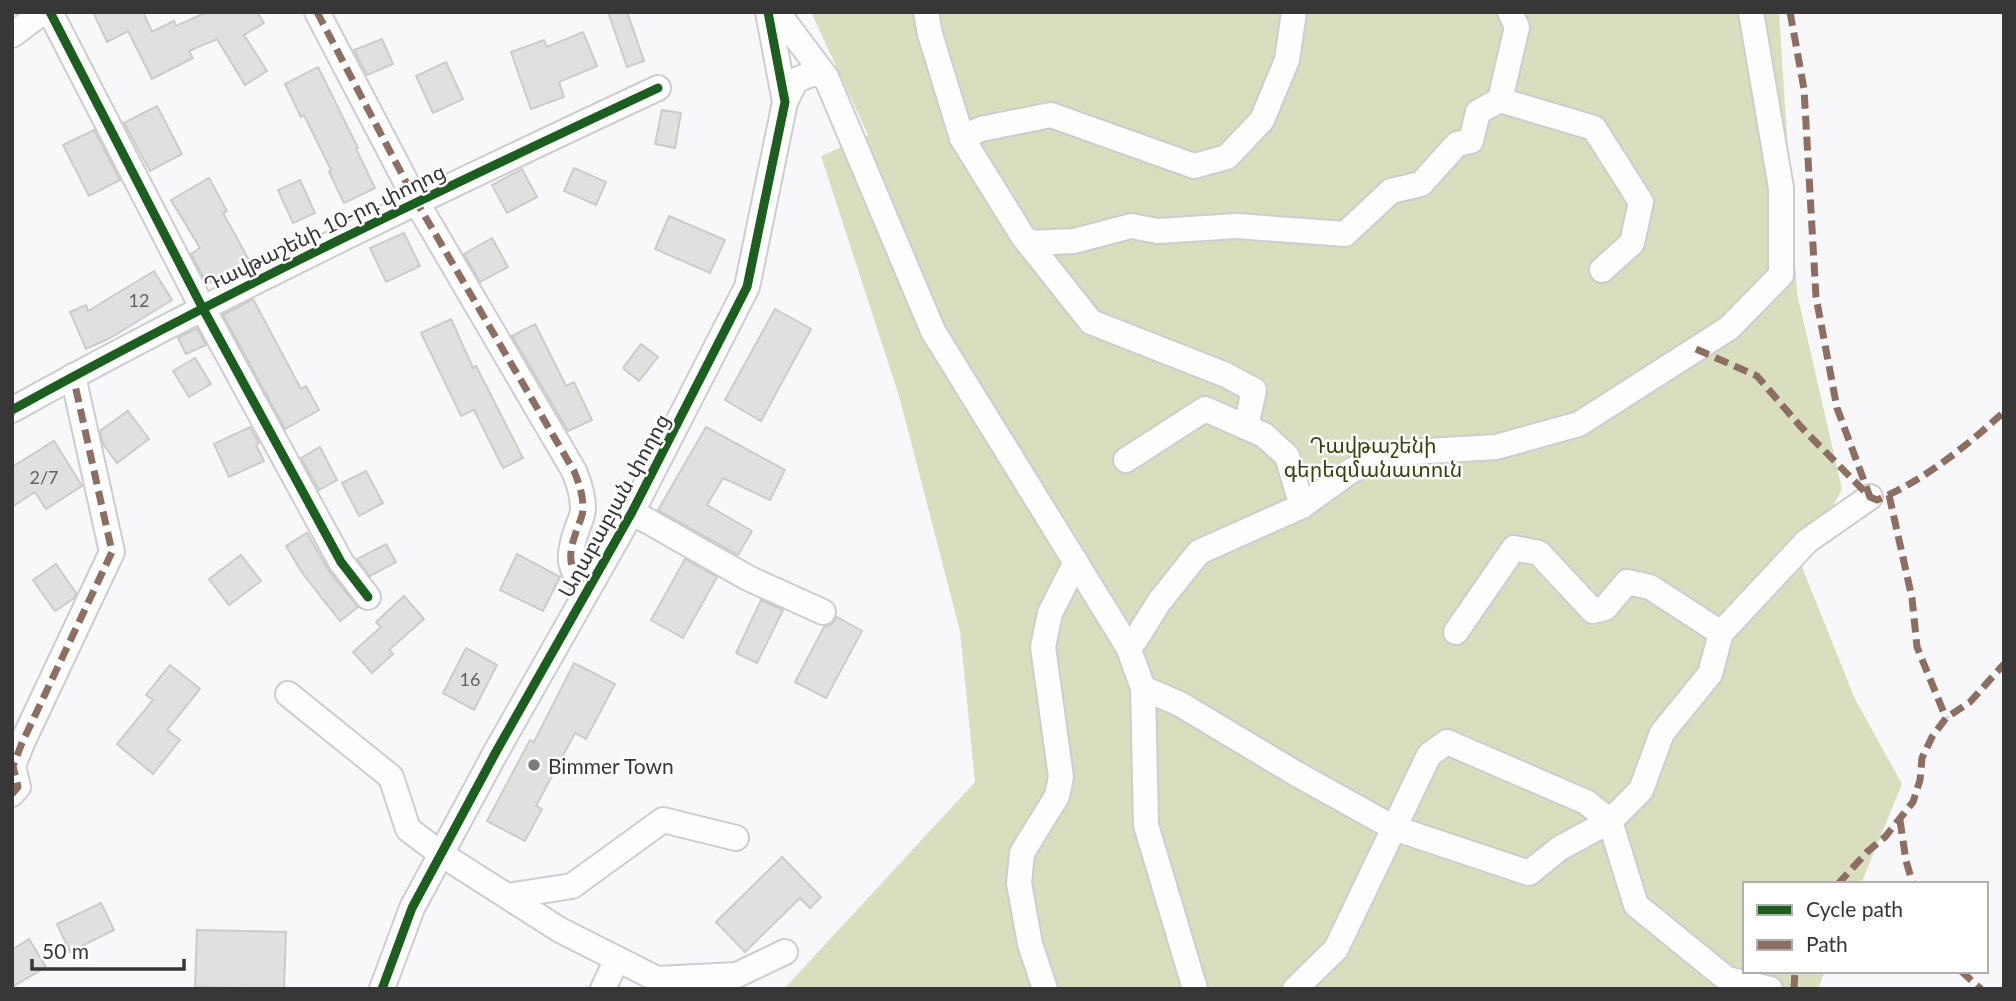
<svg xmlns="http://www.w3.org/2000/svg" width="2016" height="1001" font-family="Lato,'Noto Sans Armenian',sans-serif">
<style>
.green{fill:#d9dfbe}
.building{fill:#e1e0e1;stroke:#cccacb;stroke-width:2}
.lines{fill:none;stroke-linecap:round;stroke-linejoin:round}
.minor-casing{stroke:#cdccce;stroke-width:28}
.minor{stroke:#fefefe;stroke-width:24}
.quiet{stroke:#8d6e63;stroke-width:7;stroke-dasharray:14 7;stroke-linecap:butt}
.cycleway-casing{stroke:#fff;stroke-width:13}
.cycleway{stroke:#1b5e20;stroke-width:9}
.poi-dot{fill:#7b7a7c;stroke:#fff;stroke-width:2.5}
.labels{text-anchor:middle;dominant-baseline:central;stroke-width:5;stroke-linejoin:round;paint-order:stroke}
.number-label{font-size:18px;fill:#626162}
.street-label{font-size:21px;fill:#373738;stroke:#fff}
.park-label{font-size:21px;fill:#39410f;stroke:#fff}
.poi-label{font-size:21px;fill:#373738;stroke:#fff;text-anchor:start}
</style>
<rect width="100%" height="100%" fill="#f8f7f9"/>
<!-- green -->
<polygon class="green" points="811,12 1779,12 1797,293 1842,489 1802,567 1855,699 1902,784 1861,884 1745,884 1745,971 1825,971 1818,989 784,989 975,782 960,631 899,396 821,156 868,135"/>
<!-- building -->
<g class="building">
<polygon points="93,12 143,12 152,32 174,21 176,26 207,12 257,12 264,23 244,35 267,71 245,85 217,39 189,51 193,58 152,79 128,31 107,42"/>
<polygon points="608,12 627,12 644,61 627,67"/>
<polygon points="583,32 597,66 559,82 564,97 531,109 511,52 544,40 547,47"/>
<polygon points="382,39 393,64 367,75 354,50"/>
<polygon points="446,62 463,99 433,113 416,76"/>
<polygon points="318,67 358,148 356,149 375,188 344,203 329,172 331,170 304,115 301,117 285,84"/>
<polygon points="157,106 182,154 150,171 124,123"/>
<polygon points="662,110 681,113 675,148 655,144"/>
<polygon points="94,130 120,180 89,196 63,145"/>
<polygon points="574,168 606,182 596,205 564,191"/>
<polygon points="522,169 537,197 507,213 492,185"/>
<polygon points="209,178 227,211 223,213 249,260 207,284 191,254 200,248 171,200"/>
<polygon points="300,180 315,213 293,223 278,190"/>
<polygon points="669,216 725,240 710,273 655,249"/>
<polygon points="404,233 420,266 386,282 370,248"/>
<polygon points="492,238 508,267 480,282 464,254"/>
<polygon points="154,271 172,300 110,338 86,349 70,312 86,305 88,311"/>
<polygon points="253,299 301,389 306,386 319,410 285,429 223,315"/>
<polygon points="775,309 811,329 761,421 725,400"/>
<polygon points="451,319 473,368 476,366 523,458 503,468 474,410 461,416 421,333"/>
<polygon points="535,324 566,386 574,382 592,420 568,431 512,336"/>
<polygon points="197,328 206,345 186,354 178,338"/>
<polygon points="641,344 658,357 639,381 623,368"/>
<polygon points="195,358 211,384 189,397 173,371"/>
<polygon points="128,411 149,439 117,463 103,444 100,431"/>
<polygon points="250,427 259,443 256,445 264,461 229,477 214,444"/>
<polygon points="706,427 785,470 770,500 723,478 707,505 752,531 738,555 658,510"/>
<polygon points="54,441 82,486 46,509 35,492 12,507 12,467"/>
<polygon points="320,447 337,480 319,490 301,458"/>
<polygon points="366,471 383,503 359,516 342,483"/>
<polygon points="307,533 329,571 358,607 340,621 303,574 286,546"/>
<polygon points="386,544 396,562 370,576 357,559"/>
<polygon points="517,554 560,577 543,611 500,590"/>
<polygon points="241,555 261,581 229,605 209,579"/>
<polygon points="685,559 717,577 683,638 651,620"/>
<polygon points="56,564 76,593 74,598 55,611 33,580"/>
<polygon points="404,596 424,619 389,650 393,654 372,673 353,652 381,627 376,622"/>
<polygon points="761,600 783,610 757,663 736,653"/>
<polygon points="837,617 862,631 826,698 795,682 824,627 832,624"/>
<polygon points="466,648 497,665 474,710 443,693"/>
<polygon points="574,663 615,684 586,739 575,733 536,806 542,809 525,841 487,821 530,740 534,742"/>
<polygon points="170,665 200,689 167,730 180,740 153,774 117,744 153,700 146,695"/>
<polygon points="782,857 821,897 810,908 800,898 745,952 716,922"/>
<polygon points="101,903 114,930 70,952 57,924"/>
<polygon points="197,930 286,932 284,989 195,987"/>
<polygon points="29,939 46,967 12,987 12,950"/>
</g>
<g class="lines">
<defs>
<g id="minor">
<polyline points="50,12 202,307 341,562 368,597"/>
<path d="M317 12 416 201 574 471C579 483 583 495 583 508 583 516 579 523 577 529 567 557 568 569 587 590"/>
<polyline points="777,12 826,77"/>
<polyline points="926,12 930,34 962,138 1022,235 1091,322 1226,375 1254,390 1246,427"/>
<polyline points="1510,12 1517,27 1500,100 1594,128 1641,202 1632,243 1602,270"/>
<polyline points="12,35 43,12"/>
<polyline points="785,102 796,80 814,73 826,77 933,331 1128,647 1143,688 1146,825 1195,989"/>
<polyline points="962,138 981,129 1051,115 1194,166 1227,157 1262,120 1287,60 1294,12"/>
<polyline points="1028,243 1074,241 1131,226 1158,231 1237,226 1345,234 1391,191 1421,184 1457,144 1471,141 1478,112 1500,100"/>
<path d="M12 410C223 293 440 190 658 88"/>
<polyline points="1126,460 1205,409 1264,435 1287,456 1302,506"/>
<polyline points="632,512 748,578 823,612"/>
<polyline points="1456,632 1514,548 1539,553 1593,611 1605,608 1627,582 1650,587 1721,633"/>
<polyline points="1128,647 1136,639 1159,602 1199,552 1302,506 1352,470 1395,453 1496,447 1579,424 1729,328 1781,275 1781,188 1751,12"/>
<polyline points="1143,688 1180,704 1295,773 1394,828 1529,873 1560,848 1610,821 1641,790 1662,733 1710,674 1721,633 1807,541 1870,497"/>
<polyline points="288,694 391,777 408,829 441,854 560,930 657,979 737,975 785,952"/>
<polyline points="12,794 18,787 13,766 22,743 112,552 73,376"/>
<polyline points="508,896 572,886 663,820 736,838"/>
<polyline points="382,989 412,908 497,750 632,512 747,287 785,102 768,12"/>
<polyline points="603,989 617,959"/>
<polyline points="1045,989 1030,944 1019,883 1022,853 1057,796 1061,777 1043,647 1050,613 1076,562"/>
<polyline points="1295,989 1336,949 1429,755 1447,742 1586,802 1610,821 1636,905 1727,979 1770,989"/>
</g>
</defs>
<!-- minor casing -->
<use href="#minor" class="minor-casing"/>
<!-- minor -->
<use href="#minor" class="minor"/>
<!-- quiet -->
<g class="quiet">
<path d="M317 12 416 201 574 471C579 483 583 495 583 508 583 516 579 523 577 529 567 557 568 569 587 590"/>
<polyline points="1790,12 1804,89 1816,297 1837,408 1870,497"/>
<path d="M1696 349 1757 376 1801 427 1870 497 1877 500C1925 480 1965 447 2004 412"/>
<polyline points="1889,495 1912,598 1917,647 1946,718"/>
<polyline points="12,794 18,787 13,766 22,743 112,552 73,376"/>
<polyline points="1900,820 1906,861 1913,884"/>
<polyline points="1838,884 1867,852 1885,837 1913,802 1920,780 1922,758 1932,737 1946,718 1970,702 2004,664"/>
<polyline points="1961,971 1981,989"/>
<polyline points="1794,989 1795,971"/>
</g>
<defs>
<g id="cycleway">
<polyline points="50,12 202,307 341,562 368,597"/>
<path d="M12 410C223 293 440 190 658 88"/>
<polyline points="382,989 412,908 497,750 632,512 747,287 785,102 768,12"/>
</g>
</defs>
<!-- cycleway casing -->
<use href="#cycleway" class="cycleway-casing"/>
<!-- cycleway -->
<use href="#cycleway" class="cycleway"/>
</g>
<!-- markers -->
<circle class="poi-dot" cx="534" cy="765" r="7"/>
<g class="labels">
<!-- number labels -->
<g class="number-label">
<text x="139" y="300">12</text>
<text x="44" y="477">2/7</text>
<text x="470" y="679">16</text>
</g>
<!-- street labels -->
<g class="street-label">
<text transform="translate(324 227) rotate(-26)">Դավթաշենի 10-րդ փողոց</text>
<text transform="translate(613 505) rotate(-61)">Աղաբաբյան փողոց</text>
</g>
<!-- park labels -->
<g class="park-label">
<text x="1373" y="444">Դավթաշենի<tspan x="1373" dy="24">գերեզմանատուն</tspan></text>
</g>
<!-- poi labels -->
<g class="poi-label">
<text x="548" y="765">Bimmer Town</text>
</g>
</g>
<!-- border -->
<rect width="2016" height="1001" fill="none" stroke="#373738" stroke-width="28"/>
<!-- legend -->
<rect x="1743" y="882" width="245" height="91" fill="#ffffff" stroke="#afafaf" stroke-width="2"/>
<rect x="1757" y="905" width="35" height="10" fill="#1b5e20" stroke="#afafaf" stroke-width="2"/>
<text x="1806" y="917" font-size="21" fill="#373738">Cycle path</text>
<rect x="1757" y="940" width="35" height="10" fill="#8d6e63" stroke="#afafaf" stroke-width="2"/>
<text x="1806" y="952" font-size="21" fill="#373738">Path</text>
<!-- scale -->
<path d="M32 959v10h152v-10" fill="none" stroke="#373738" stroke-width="3.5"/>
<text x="42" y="959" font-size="21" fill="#373738" stroke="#ffffff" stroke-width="5" paint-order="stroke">50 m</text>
</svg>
